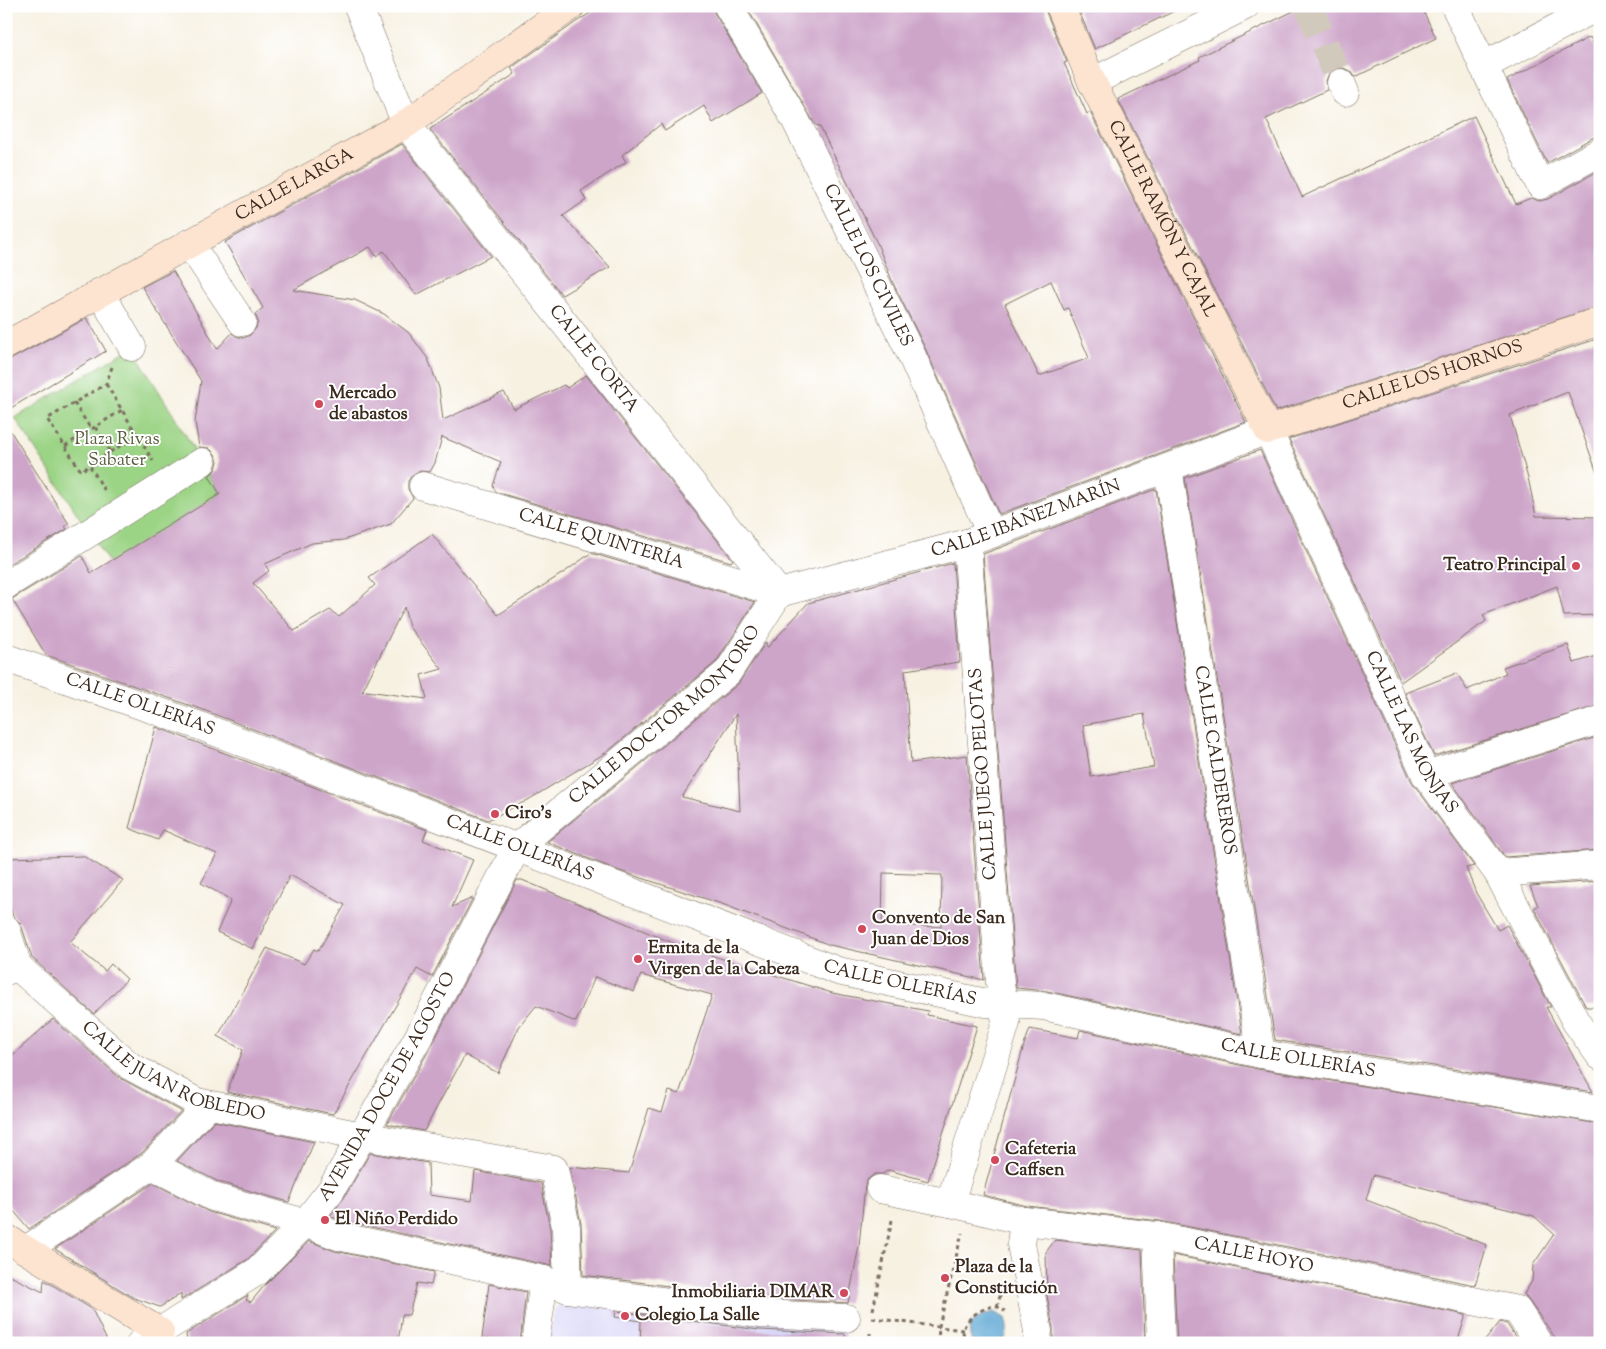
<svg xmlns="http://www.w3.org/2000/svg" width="1606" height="1349" font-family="'Sorts Mill Goudy',serif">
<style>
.built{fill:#d9d6f7}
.green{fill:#9cd486;stroke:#6c7f52}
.water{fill:#5ba6d3;stroke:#4b6878}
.building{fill:#cda5c9;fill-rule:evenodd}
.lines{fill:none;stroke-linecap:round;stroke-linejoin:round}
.street-tunnel{stroke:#d1c9bb;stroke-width:28;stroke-dasharray:28 14;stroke-linecap:butt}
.street-casing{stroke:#7d7063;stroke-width:29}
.secondary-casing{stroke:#7d7063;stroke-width:29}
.path{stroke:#7d7063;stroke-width:3;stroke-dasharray:4 4;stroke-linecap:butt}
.street{stroke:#fff;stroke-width:28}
.secondary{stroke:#fde4d1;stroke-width:28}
.poi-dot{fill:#d1495b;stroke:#fff;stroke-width:2}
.labels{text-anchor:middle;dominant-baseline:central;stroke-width:4;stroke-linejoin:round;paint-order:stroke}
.street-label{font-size:18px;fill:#3b2a1e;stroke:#fff}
.poi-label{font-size:18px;font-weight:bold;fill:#3b2a1e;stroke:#fff;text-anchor:start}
.park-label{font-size:18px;fill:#585d3d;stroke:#fff}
</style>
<rect width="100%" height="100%" fill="#fff"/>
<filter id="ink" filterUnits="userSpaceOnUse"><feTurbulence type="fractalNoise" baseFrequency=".02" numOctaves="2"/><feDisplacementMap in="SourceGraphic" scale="10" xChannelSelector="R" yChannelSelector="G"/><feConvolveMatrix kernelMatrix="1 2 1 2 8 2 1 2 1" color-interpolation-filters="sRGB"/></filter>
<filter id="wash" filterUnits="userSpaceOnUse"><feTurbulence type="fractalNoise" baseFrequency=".0096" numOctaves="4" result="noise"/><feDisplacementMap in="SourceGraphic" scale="20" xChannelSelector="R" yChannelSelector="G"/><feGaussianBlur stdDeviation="1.12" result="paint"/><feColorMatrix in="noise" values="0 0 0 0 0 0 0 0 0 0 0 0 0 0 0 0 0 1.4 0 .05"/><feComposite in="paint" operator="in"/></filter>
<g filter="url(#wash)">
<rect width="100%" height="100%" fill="#f7f1e2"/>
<!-- built -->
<polygon class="built" points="570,1298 845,1325 846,1343 548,1343 554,1309"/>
<!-- green -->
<polygon class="green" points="132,347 202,462 220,494 109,563 15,418"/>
<!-- water -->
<path class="water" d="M994 1312 1005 1318C1008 1328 1009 1335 1001 1343H973L970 1336 969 1325 981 1316Z"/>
<g id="blocks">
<!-- building -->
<g class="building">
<polygon points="601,6 712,6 715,14 762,93 713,123 704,106 665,131 661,124 622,155 626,162 581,191 586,200 563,216 610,267 562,295 430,129 515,74 511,68 576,22"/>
<path d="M746 6H1045L1046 12 1067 62 1064 63 1087 114 1090 112 1246 422 999 514 925 348 893 283 877 243 819 125 817 126 813 121ZM1051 281 1064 310 1068 308 1089 358 1039 376 1005 304Z"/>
<polygon points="1077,6 1185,6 1095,49"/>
<polygon points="1304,6 1421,6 1436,38 1355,77 1351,71 1343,68 1334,69 1329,73 1326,81 1327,90 1266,119 1302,197 1474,116 1516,204 1531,198 1539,201 1548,199 1600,170 1600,306 1276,411 1118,99 1200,60 1199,57"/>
<polygon points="1590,37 1600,57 1600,136 1592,138 1547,163 1507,80"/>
<path d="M402 144 491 256 416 295 384 251 376 256 370 247 293 290 355 300 384 314 409 333 428 359 439 388 443 420 504 392 514 409 564 385 567 388 586 375 733 560 731 562 496 492 493 486 501 462 442 437 435 463 430 472 420 471 412 475 408 481V489L413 498 391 524 344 540 312 543 265 564 269 571 253 583 294 631 330 610 339 617 375 585 369 578 432 534 498 615 566 571 591 553 755 602 716 662 607 752 528 800 488 820 206 711 46 655 12 599 82 556 91 573 220 494 209 476 216 469 218 461 215 454 209 448 199 447 195 422 201 381 142 287 173 271 217 349 232 333 236 336 243 338 250 335 256 328 258 321 255 314 263 308 225 242ZM404 607 409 627 442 669 421 675 427 699 367 691 362 692Z"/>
<polygon points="87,318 106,351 6,411 6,362"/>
<polygon points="1600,338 1600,473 1597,473 1568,392 1510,415 1529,482 1536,516 1600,517 1600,615 1564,616 1557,586 1483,615 1486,621 1401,682 1289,439"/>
<polygon points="6,424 69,524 65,526 67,529 6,566"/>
<polygon points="1260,450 1412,782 1474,866 1466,868 1476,893 1498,930 1507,925 1551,1007 1546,1007 1593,1092 1275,1040 1185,478"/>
<path d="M1156 489 1242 1034 1047 991 1016 988 983 554ZM1144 714 1154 767 1091 777 1083 725Z"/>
<path d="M953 563 960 662 905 670 911 763 967 755 984 980 830 945 722 904 617 870 547 842 738 684 766 642 767 648 808 603ZM736 714 740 811 682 797ZM883 873 942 875 941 927 882 925Z"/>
<polygon points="1568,645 1574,663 1600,655 1600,705 1434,756 1405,693 1457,673 1467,690 1506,673 1503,667"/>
<polygon points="156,727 427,830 423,840 473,860 452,907 473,898 432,977 417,969 333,1114 227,1092 243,1050 218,1036 267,948 304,964 314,949 318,951 345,905 290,875 253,949 217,932 231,900 201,883 217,854 163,830 158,840 129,828"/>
<polygon points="1600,736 1600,850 1505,857 1452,783"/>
<polygon points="83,856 123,880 70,942 105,971 111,964 127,979 94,1014 32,958 21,924 13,916 6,894 6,858"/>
<polygon points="517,880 522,880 678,945 832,993 928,1011 927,1015 977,1026 928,1181 888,1170 883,1174 875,1174 868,1179 865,1185 859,1246 848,1303 762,1298 583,1275 581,1224 570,1167 629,1173 649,1108 662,1112 669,1091 679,1094 712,995 641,975 634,992 595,977 576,1022 536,1006 519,1027 498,1073 465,1055 424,1131 387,1124 433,1043"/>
<polygon points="1600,881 1600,1007 1586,1007 1534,908 1538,906 1530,886"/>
<polygon points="53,1019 120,1078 181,1111 142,1153 29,1229 6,1202 6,1061"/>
<polygon points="1030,1029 1078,1038 1080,1030 1258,1069 1600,1124 1600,1343 1559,1343 1524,1294 1532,1281 1533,1265 1554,1234 1534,1216 1373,1175 1366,1200 1487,1245 1475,1285 1160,1221 1027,1206 983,1195 1024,1045"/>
<polygon points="214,1121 314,1142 289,1202 219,1182 177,1161"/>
<polygon points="370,1153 428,1163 429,1195 472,1201 475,1171 541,1183 550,1229 552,1266 343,1221 330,1216 344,1198"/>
<polygon points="153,1183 209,1212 275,1231 248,1259 181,1300 181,1294 160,1307 134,1298 55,1249"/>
<polygon points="1055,1240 1142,1250 1145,1343 1053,1343 1053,1328 1047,1295 1046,1252"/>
<polygon points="309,1241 335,1251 434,1272 431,1285 417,1283 409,1315 402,1315 398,1343 187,1343 186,1334 248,1295 246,1300 251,1302 264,1286"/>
<polygon points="1173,1255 1466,1315 1457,1343 1177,1343"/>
<polygon points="6,1274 43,1292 44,1280 92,1309 108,1343 6,1343"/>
<polygon points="489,1284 526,1292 520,1343 508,1343 482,1338"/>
<polygon points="616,1311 759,1330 845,1334 846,1343 640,1343 641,1321 615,1317"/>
<polygon points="1500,1322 1507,1324 1519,1343 1483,1343"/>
</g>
</g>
</g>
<g filter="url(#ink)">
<use href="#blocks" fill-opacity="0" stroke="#7d7063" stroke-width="1"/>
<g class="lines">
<!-- street-tunnel -->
<polyline class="street-tunnel" points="1308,6 1341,83"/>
<defs>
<g id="street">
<path id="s1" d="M358 6 406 124 779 593"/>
<path id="s2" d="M728 6 795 119 911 354 991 534"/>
<polyline points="1455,6 1540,185 1600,152"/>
<polyline points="1483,66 1599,6"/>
<polyline points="1092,82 1245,6"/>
<polyline points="1341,83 1345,92"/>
<polyline points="189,243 242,322"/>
<polyline points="100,292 132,347"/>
<path id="s3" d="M1168 468 1261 1054"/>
<path id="s4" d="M423 486 779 593"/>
<polyline points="6,585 202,462"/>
<path id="s5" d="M779 593 967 543 1268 430 1426 775 1498 873 1576 1022 1600 1056"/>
<path id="s6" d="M6 658 200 726 838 971 986 1003 1044 1006 1261 1054 1600 1109"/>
<polyline points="1426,775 1600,720"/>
<polyline points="1498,873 1600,865"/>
<polyline points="6,929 18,967"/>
<path id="s7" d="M6 971 18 967 130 1066 197 1102 362 1136 554 1169 566 1227 568 1289"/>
<polyline points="152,1165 213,1197 305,1223 338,1236 544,1280 568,1289 761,1314 846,1318"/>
<path id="s8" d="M880 1189 950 1203 1024 1221 1157 1236 1517 1310 1538 1343"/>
<polyline points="950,1203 1006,1023 1000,983 967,543"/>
<polyline points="1024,1221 1021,1244 1038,1331 1037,1343"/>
<polyline points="1157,1236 1161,1343"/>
<polyline points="26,1250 152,1165 208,1105"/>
<path id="s9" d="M141 1343 258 1271 305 1223 331 1190 362 1136 419 1036 517 847 728 672 779 593"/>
<polyline points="535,1343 544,1280"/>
</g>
<g id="secondary">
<path id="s10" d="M1060 6 1092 82 1268 430 1600 321"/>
<path id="s11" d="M6 345 406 124 571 6"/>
<polyline points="6,1238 160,1332"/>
</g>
</defs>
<!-- street casing -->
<use href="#street" class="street-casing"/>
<!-- secondary casing -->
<use href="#secondary" class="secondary-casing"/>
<!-- path -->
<g class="path">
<polyline points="112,367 106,384 47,419 81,471 110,452 95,427 122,410"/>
<polyline points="106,384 153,461"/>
<polyline points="74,403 91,429"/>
<polyline points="65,446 95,427"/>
<polyline points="110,452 137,436"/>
<polyline points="90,466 105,491"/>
<polyline points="997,1307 1001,1293"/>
<polyline points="873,1310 892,1220"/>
<polyline points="872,1318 963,1330"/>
<polyline points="870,1343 870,1333"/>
<polyline points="938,1343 939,1326 962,1233"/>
<path d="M966 1343C965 1339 963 1334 963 1331 964 1319 986 1304 998 1307 1000 1308 1002 1310 1005 1311"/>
</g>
<!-- street -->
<use href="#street" class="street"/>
<!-- secondary -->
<use href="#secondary" class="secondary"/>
</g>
</g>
<!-- markers -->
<g class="poi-dot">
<circle cx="319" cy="404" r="5"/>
<circle cx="1576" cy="566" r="5"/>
<circle cx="495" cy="814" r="5"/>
<circle cx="862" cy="929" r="5"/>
<circle cx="638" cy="959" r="5"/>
<circle cx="995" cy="1160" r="5"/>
<circle cx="325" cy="1220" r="5"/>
<circle cx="945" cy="1278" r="5"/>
<circle cx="844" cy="1293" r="5"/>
<circle cx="625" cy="1316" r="5"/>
</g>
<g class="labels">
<!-- street labels -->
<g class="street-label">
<text stroke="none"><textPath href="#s11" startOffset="330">CALLE LARGA</textPath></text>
<text stroke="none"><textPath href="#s10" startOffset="236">CALLE RAMÓN Y CAJAL</textPath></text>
<text stroke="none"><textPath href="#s2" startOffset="295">CALLE LOS CIVILES</textPath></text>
<text stroke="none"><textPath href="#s1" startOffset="428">CALLE CORTA</textPath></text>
<text stroke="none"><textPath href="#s10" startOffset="646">CALLE LOS HORNOS</textPath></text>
<text stroke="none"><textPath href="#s5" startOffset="258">CALLE IBÁÑEZ MARÍN</textPath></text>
<text stroke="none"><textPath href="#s4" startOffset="186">CALLE QUINTERÍA</textPath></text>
<text stroke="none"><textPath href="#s6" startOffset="142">CALLE OLLERÍAS</textPath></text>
<text stroke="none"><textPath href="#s9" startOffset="836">CALLE DOCTOR MONTORO</textPath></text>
<text stroke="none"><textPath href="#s5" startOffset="851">CALLE LAS MONJAS</textPath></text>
<text stroke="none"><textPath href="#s3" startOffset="296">CALLE CALDEREROS</textPath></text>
<text transform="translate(984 774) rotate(-94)">CALLE JUEGO PELOTAS</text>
<text stroke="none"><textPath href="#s6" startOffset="548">CALLE OLLERÍAS</textPath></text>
<text stroke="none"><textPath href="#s6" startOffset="952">CALLE OLLERÍAS</textPath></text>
<text stroke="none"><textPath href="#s6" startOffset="1358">CALLE OLLERÍAS</textPath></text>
<text stroke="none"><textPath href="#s7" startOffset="204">CALLE JUAN ROBLEDO</textPath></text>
<text stroke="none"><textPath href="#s9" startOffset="364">AVENIDA DOCE DE AGOSTO</textPath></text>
<text stroke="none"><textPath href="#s8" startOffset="380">CALLE HOYO</textPath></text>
</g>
<!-- poi labels -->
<g class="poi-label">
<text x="329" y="394">Mercado<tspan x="329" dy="21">de abastos</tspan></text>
<text x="1566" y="566" text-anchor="end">Teatro Principal</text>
<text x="505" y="814">Ciro's</text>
<text x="872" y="919">Convento de San<tspan x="872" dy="21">Juan de Dios</tspan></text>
<text x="648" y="949">Ermita de la<tspan x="648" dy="21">Virgen de la Cabeza</tspan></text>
<text x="1005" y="1150">Cafeteria<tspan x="1005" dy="21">Caffsen</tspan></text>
<text x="335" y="1220">El Niño Perdido</text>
<text x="955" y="1268">Plaza de la<tspan x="955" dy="21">Constitución</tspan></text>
<text x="834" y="1293" text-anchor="end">Inmobiliaria DIMAR</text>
<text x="635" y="1316">Colegio La Salle</text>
</g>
<!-- park labels -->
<g class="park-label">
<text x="117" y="440">Plaza Rivas<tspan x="117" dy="21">Sabater</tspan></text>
</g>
</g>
<!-- margin -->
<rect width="1606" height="1349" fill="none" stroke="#fff" stroke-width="25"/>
</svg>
